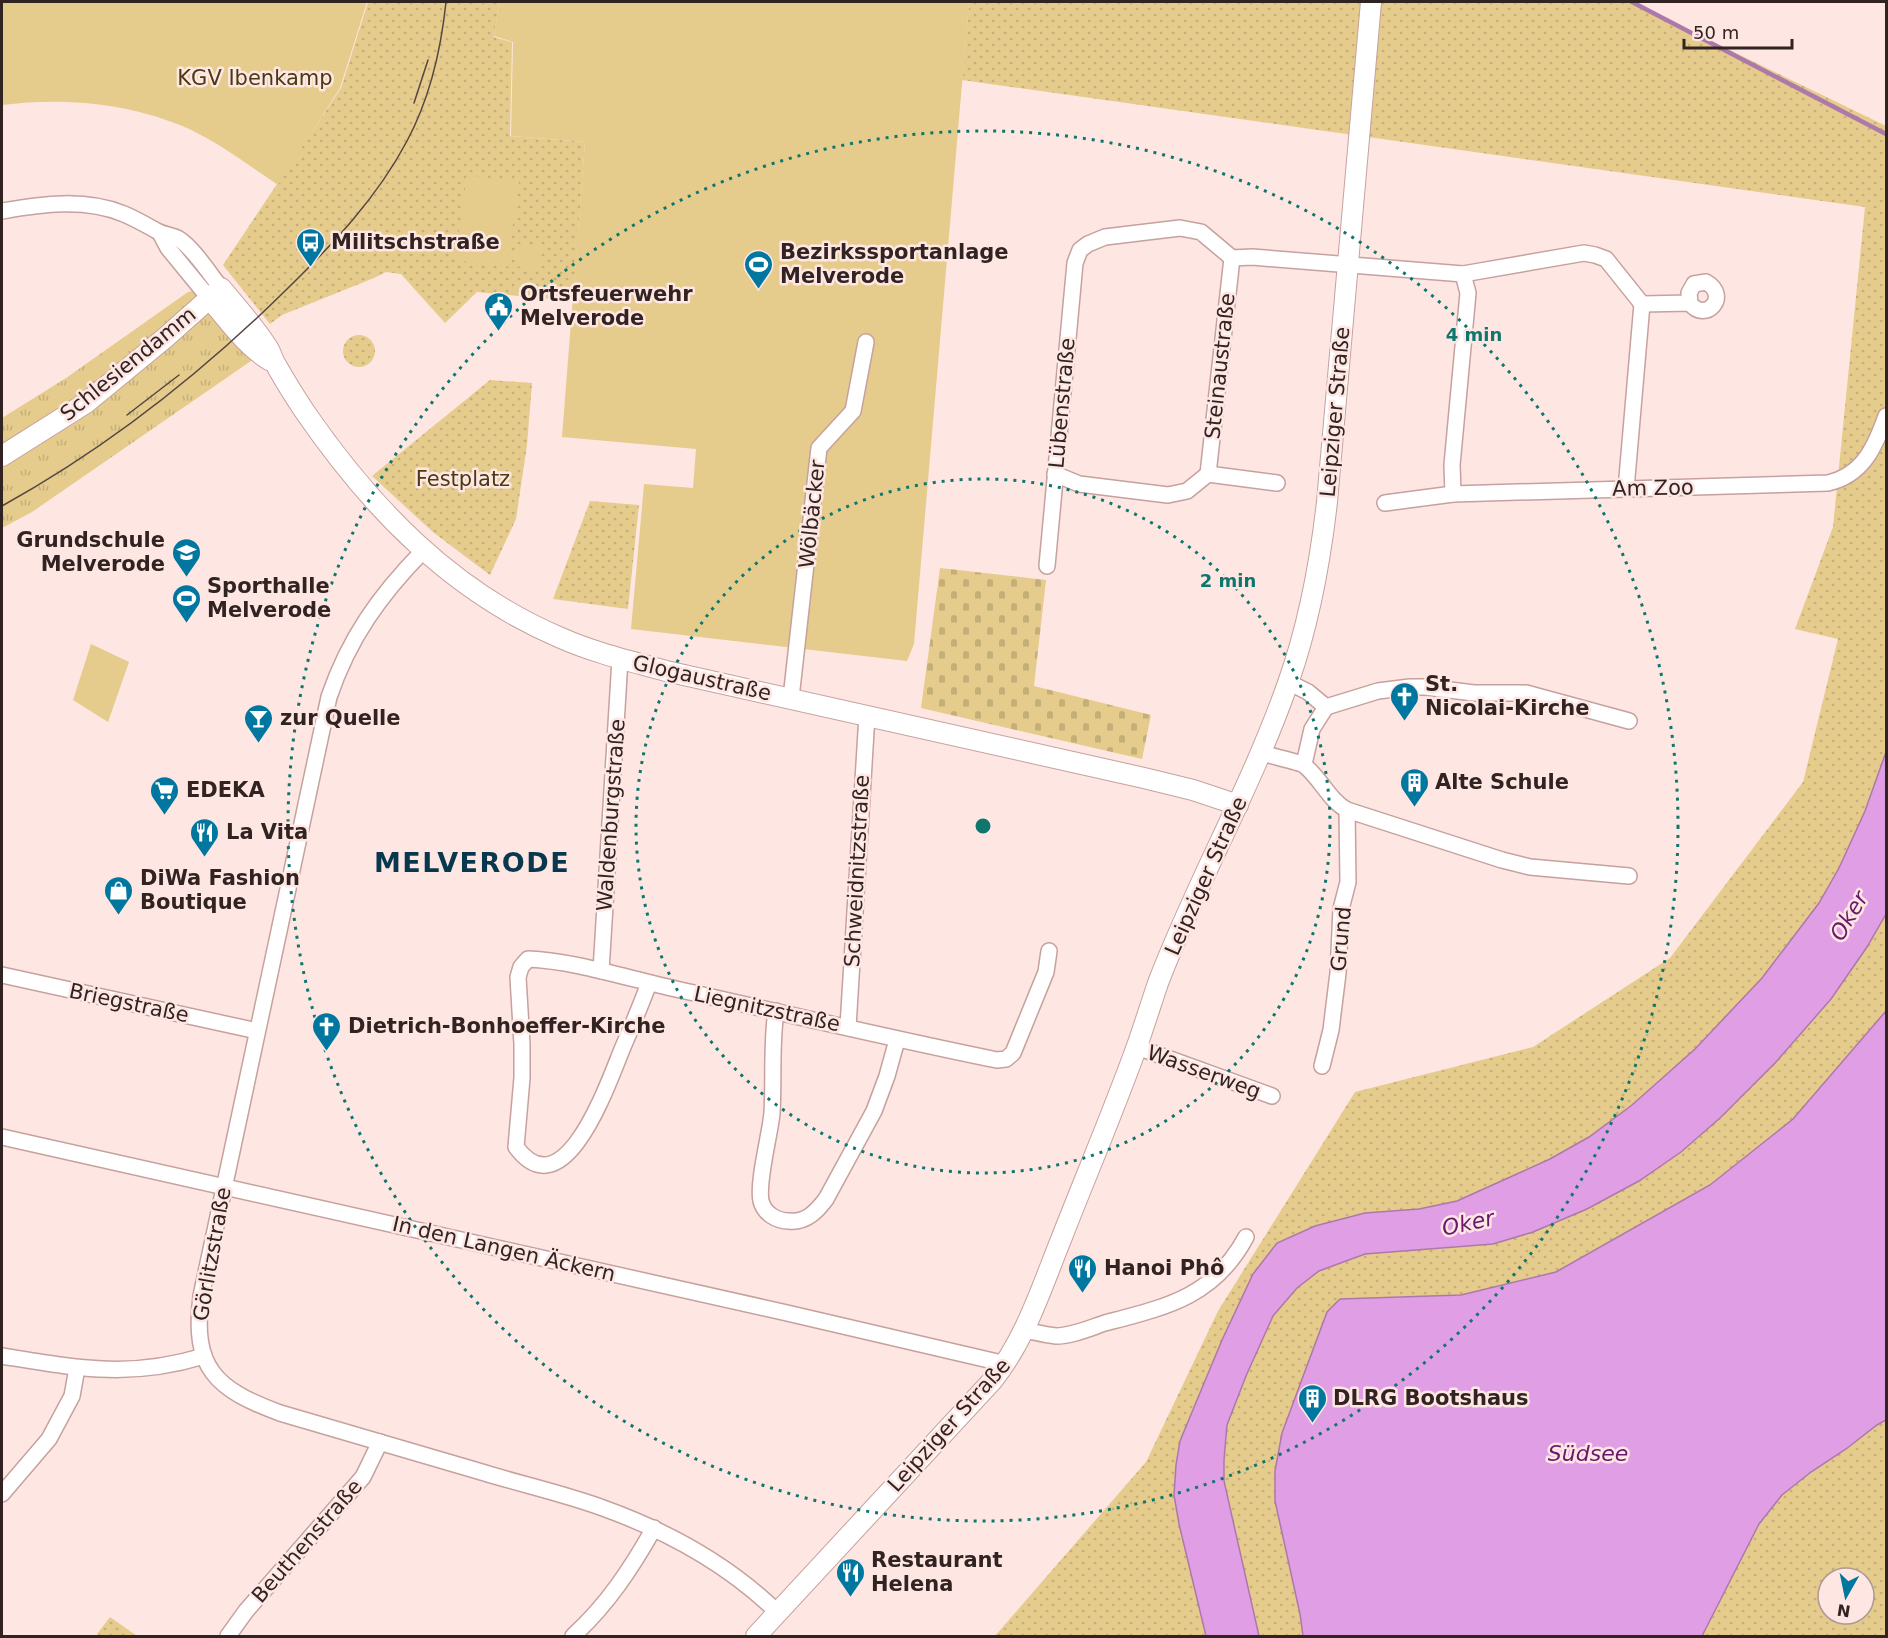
<svg xmlns="http://www.w3.org/2000/svg" width="1888" height="1638" font-family="'DejaVu Sans',sans-serif">
<style>
.grass{fill:url(#grass-tufts)}
.cemetery{fill:url(#cemetery-stones)}
.park{fill:url(#park-dots);fill-rule:evenodd}
.garden{fill:#e5cc8c}
.water{fill:#e09ee5;stroke:#ac79aa;stroke-width:1.5}
.lines{fill:none;stroke-linecap:round;stroke-linejoin:round}
.stream{stroke:#ac79aa;stroke-width:4.5}
.minor-casing{stroke:#c6a19d;stroke-width:18}
.tertiary-casing{stroke:#c6a19d;stroke-width:22}
.minor{stroke:#fff;stroke-width:15}
.tertiary{stroke:#fff;stroke-width:20}
.tram{stroke:#554643;stroke-width:1.5}
.ring{fill:none;stroke:#0f766e;stroke-width:3;stroke-dasharray:3 6}
.labels{text-anchor:middle;dominant-baseline:central;stroke-width:5;stroke-linejoin:round;paint-order:stroke}
.park-label{font-size:21px;fill:#493a11;stroke:#fee6e3}
.poi-label{font-size:21px;font-weight:bold;fill:#312321;stroke:#fee6e3;text-anchor:start}
.street-label{font-size:21px;fill:#312321;stroke:#fee6e3}
.water-label{font-size:22px;font-style:italic;fill:#68196e;stroke:#fee6e3}
.district-label{font-size:27px;font-weight:bold;letter-spacing:1.5px;fill:#08384d;stroke:#fee6e3}
.centre{fill:#0f766e;stroke:#fee6e3;stroke-width:3}
.ring-label{font-size:18px;text-anchor:middle;font-weight:bold;fill:#0f766e;stroke:#fee6e3;stroke-width:5;stroke-linejoin:round;paint-order:stroke}
</style>
<defs>
<pattern id="grass-tufts" width="24" height="20" patternUnits="userSpaceOnUse" patternTransform="scale(1.5)"><rect width="24" height="20" fill="#e5cc8c"/><path d="M3 7l-1-3M5 7V3M7 7l1-3M15 17l-1-3M17 17v-4M19 17l1-3" fill="none" stroke="#c5af78"/></pattern>
<pattern id="cemetery-stones" width="16" height="16" patternUnits="userSpaceOnUse" patternTransform="scale(1.5)"><rect width="16" height="16" fill="#e5cc8c"/><path d="M2 7V4a2 2 0 0 1 4 0v3zM10 15v-3a2 2 0 0 1 4 0v3z" fill="#c5af78"/></pattern>
<pattern id="park-dots" width="8" height="8" patternUnits="userSpaceOnUse" patternTransform="scale(1.5)"><rect width="8" height="8" fill="#e5cc8c"/><path d="M2 2h.1M6 6h.1" fill="none" stroke="#c5af78" stroke-width="1.8" stroke-linecap="round"/></pattern>
</defs>
<rect width="100%" height="100%" fill="#fee6e3"/>
<!-- grass -->
<polygon class="grass" points="200,289 258,356 32,512 2,528 2,418 66,378 188,292"/>
<!-- cemetery -->
<polygon class="cemetery" points="940,568 1046,580 1034,686 1151,715 1142,759 921,708"/>
<!-- park -->
<g class="park">
<polygon points="368,2 499,2 494,37 512,42 510,136 585,142 573,301 477,292 445,323 401,274 386,272 374,278 282,315 270,324 223,265 341,88"/>
<polygon points="969,2 1631,2 1886,126 1886,1011 1793,1119 1710,1185 1556,1272 1461,1295 1340,1299 1327,1312 1282,1433 1275,1501 1300,1614 1303,1636 995,1636 1146,1462 1218,1311 1355,1092 1533,1047 1670,958 1803,782 1838,639 1795,629 1833,527 1865,207 962,80"/>
<circle cx="359" cy="351" r="16"/>
<polygon points="490,380 532,383 527,445 516,519 490,575 434,533 372,476"/>
<polygon points="590,501 639,505 628,609 553,599"/>
<path d="M1886 1420V1636H1702L1759 1524 1782 1495 1811 1472 1846 1449 1877 1425ZM1828 1578H1864V1614H1828Z"/>
<polygon points="110,1617 137,1636 100,1636 97,1634"/>
</g>
<!-- garden -->
<g class="garden">
<path d="M2 2H367L340 88 278 185C248 165 220 143 187 128 130 103 63 97 2 105Z"/>
<polygon points="499,2 969,2 914,644 907,661 631,629 644,484 693,488 696,449 562,437 585,142 511,136 513,42 494,36"/>
<polygon points="467,175 519,182 507,267 455,260"/>
<polygon points="518,244 540,247 538,269 515,266"/>
<polygon points="91,644 129,662 108,722 73,700"/>
</g>
<!-- water -->
<g class="water">
<polygon points="1886,752 1886,914 1867,947 1831,999 1776,1062 1720,1118 1681,1152 1639,1181 1587,1209 1533,1232 1493,1244 1365,1254 1319,1271 1297,1288 1273,1316 1246,1376 1227,1425 1224,1460 1224,1481 1259,1636 1206,1636 1179,1524 1174,1495 1176,1465 1180,1441 1222,1340 1253,1274 1277,1243 1315,1226 1365,1213 1419,1209 1457,1201 1550,1159 1589,1137 1632,1105 1695,1049 1762,978 1819,903 1839,868 1865,811"/>
<polygon points="1886,1011 1886,1420 1877,1425 1846,1449 1811,1472 1782,1495 1759,1524 1702,1636 1303,1636 1300,1614 1275,1501 1275,1471 1282,1433 1327,1312 1340,1299 1461,1295 1556,1272 1710,1185 1793,1119"/>
</g>
<g class="lines">
<!-- stream -->
<polyline class="stream" points="1632,2 1886,134"/>
<defs>
<g id="minor">
<path d="M2 211C42 204 85 198 124 214 136 219 146 225 157 231 164 235 172 235 179 239 194 249 209 273 221 288"/>
<polyline points="160,233 168,248 209,298"/>
<polyline points="1055,474 1079,484 1168,495 1187,491 1208,474 1277,483"/>
<polyline points="1208,474 1232,258"/>
<polyline points="1626,489 1642,304"/>
<polyline points="1453,494 1452,465 1468,293 1463,274"/>
<path d="M1385 503 1453 494 1828 483C1863 475 1875 447 1886 416"/>
<path d="M423 551C380 595 349 638 329 697L201 1296C192 1368 215 1389 280 1413 348 1433 417 1453 485 1473 524 1485 565 1494 603 1508 667 1531 729 1565 778 1613"/>
<path d="M1047 566 1075 263 1080 250 1088 244 1105 237 1180 228 1201 232 1232 258 1252 257 1463 274 1584 253 1595 255 1606 259 1642 304 1690 303C1705 324 1731 296 1706 282L1694 284 1689 293 1690 303"/>
<polyline points="1288,682 1308,692 1326,707"/>
<polyline points="791,698 819,448 853,411 866,342"/>
<polyline points="1326,707 1378,691 1410,687 1425,687 1474,693 1526,693 1629,721"/>
<path d="M1260 752C1269 756 1301 762 1305 766 1321 779 1329 800 1347 810L1502 860 1530 867 1629 876"/>
<polyline points="1304,764 1312,729 1326,707"/>
<polyline points="601,971 620,659"/>
<polyline points="2,975 257,1031"/>
<path d="M649 983C641 1005 632 1026 623 1047 609 1080 565 1213 516 1147L522 1078V1044L518 977 521 967 528 959C576 961 629 979 676 989 783 1013 889 1038 997 1060L1006 1059 1013 1053 1046 972 1049 951"/>
<path d="M776 1011C771 1045 774 1079 772 1113 770 1135 757 1182 761 1201 764 1213 776 1221 789 1221 806 1223 817 1211 826 1199L874 1111 887 1076 897 1040"/>
<polyline points="848,1027 867,715"/>
<polyline points="1137,1047 1272,1096"/>
<polyline points="1322,1066 1331,1030 1338,973 1341,909 1348,882 1347,810"/>
<polyline points="2,1137 787,1313 1006,1364"/>
<path d="M1024 1330C1034 1332 1046 1335 1056 1336 1072 1336 1090 1328 1105 1323 1166 1307 1214 1297 1246 1237"/>
<path d="M2 1356C76 1368 129 1379 204 1356"/>
<polyline points="2,1494 49,1439 72,1396 77,1368"/>
<polyline points="228,1636 246,1611 363,1477 380,1442"/>
<path d="M573 1636C607 1605 631 1569 654 1528"/>
</g>
<g id="tertiary">
<path d="M209 298C228 320 245 345 269 360"/>
<path d="M2 456 86 403 165 338 221 288C236 306 253 325 266 345 271 351 272 359 276 365 285 381 295 397 305 412 371 508 452 592 561 638 595 653 630 661 666 671L1144 778 1193 790 1238 805"/>
<path d="M756 1636 992 1381C1026 1339 1042 1286 1062 1237 1087 1173 1114 1110 1137 1046 1144 1026 1151 1004 1158 983 1197 881 1252 786 1288 683 1309 624 1320 564 1327 502L1371 2"/>
</g>
</defs>
<!-- minor casing -->
<use href="#minor" class="minor-casing"/>
<!-- tertiary casing -->
<use href="#tertiary" class="tertiary-casing"/>
<!-- minor -->
<use href="#minor" class="minor"/>
<!-- tertiary -->
<use href="#tertiary" class="tertiary"/>
<!-- tram -->
<g class="tram">
<polyline points="414,103 428,60"/>
<polyline points="127,415 179,375"/>
<path d="M2 506C107 448 202 373 287 289 333 244 377 198 407 141 430 98 441 50 446 2"/>
</g>
</g>
<!-- distance rings -->
<g class="ring">
<circle cx="983" cy="826" r="347"/>
<circle cx="983" cy="826" r="695"/>
</g>
<!-- icons -->
<defs>
<symbol id="bus-pin" viewBox="-11 -11 22 30"><path d="M0 17L-7.5 6A9.5 9.5 0 1 1 7.5 6Z" fill="#0177a0" stroke="#fee6e3"/><path d="M-5-6H5V4H4V6H2V4H-2V6H-4V4H-5ZM-3.5-4V0h7V-4ZM-3.5 1.2v1.5H-2V1.2ZM2 1.2v1.5H3.5V1.2Z" fill="#fff"/></symbol>
<symbol id="stadium-pin" viewBox="-11 -11 22 30"><path d="M0 17L-7.5 6A9.5 9.5 0 1 1 7.5 6Z" fill="#0177a0" stroke="#fee6e3"/><path d="M0-5a6.5 5 0 1 0 0 10a6.5 5 0 1 0 0-10ZM-3.5-1.8h7v3.6h-7Z" fill="#fff"/></symbol>
<symbol id="civic-pin" viewBox="-11 -11 22 30"><path d="M0 17L-7.5 6A9.5 9.5 0 1 1 7.5 6Z" fill="#0177a0" stroke="#fee6e3"/><path d="M-.6-6.5H3V-4.5H.6V-3L4-1V1h2V6H-6V1h2V-1L-.6-3ZM-1.2 2.5V6h2.4V2.5Z" fill="#fff"/></symbol>
<symbol id="school-pin" viewBox="-11 -11 22 30"><path d="M0 17L-7.5 6A9.5 9.5 0 1 1 7.5 6Z" fill="#0177a0" stroke="#fee6e3"/><path d="M0-5L7-2L0 1L-7-2ZM-4 1L0 2.5L4 1V4Q0 6-4 4Z" fill="#fff"/></symbol>
<symbol id="church-pin" viewBox="-11 -11 22 30"><path d="M0 17L-7.5 6A9.5 9.5 0 1 1 7.5 6Z" fill="#0177a0" stroke="#fee6e3"/><path d="M-1.2-6h2.4v3.5h3.3v2.4h-3.3V6h-2.4V-.1h-3.3v-2.4h3.3Z" fill="#fff"/></symbol>
<symbol id="bar-pin" viewBox="-11 -11 22 30"><path d="M0 17L-7.5 6A9.5 9.5 0 1 1 7.5 6Z" fill="#0177a0" stroke="#fee6e3"/><path d="M-6-5H6L.8 .8V4.5H3.5V6h-7V4.5H-.8V.8Z" fill="#fff"/></symbol>
<symbol id="building-pin" viewBox="-11 -11 22 30"><path d="M0 17L-7.5 6A9.5 9.5 0 1 1 7.5 6Z" fill="#0177a0" stroke="#fee6e3"/><path d="M-4-6H4V6H1V3H-1V6H-4ZM-2.5-4.3h1.7v1.8h-1.7ZM.8-4.3h1.7v1.8H.8ZM-2.5-1h1.7V.8h-1.7ZM.8-1h1.7V.8H.8Z" fill="#fff"/></symbol>
<symbol id="supermarket-pin" viewBox="-11 -11 22 30"><path d="M0 17L-7.5 6A9.5 9.5 0 1 1 7.5 6Z" fill="#0177a0" stroke="#fee6e3"/><path d="M-6-5.5h2.5l.6 2H6L4.5 2H-2.5L-4.4-4H-6ZM-1.5 3.2a1.3 1.3 0 1 0 .1 0ZM3 3.2a1.3 1.3 0 1 0 .1 0Z" fill="#fff"/></symbol>
<symbol id="restaurant-pin" viewBox="-11 -11 22 30"><path d="M0 17L-7.5 6A9.5 9.5 0 1 1 7.5 6Z" fill="#0177a0" stroke="#fee6e3"/><path d="M-5-6h1v4h1v-4h1v4h1v-4h1v5L-1.5 .5V6h-2V.5L-5-1ZM5-6V6H3V1.5H1.5Q1.5-4 5-6Z" fill="#fff"/></symbol>
<symbol id="shop-pin" viewBox="-11 -11 22 30"><path d="M0 17L-7.5 6A9.5 9.5 0 1 1 7.5 6Z" fill="#0177a0" stroke="#fee6e3"/><path d="M-5-2.5h2.3a2.7 3.5 0 0 1 5.4 0H5L5.5 6h-11ZM-1.5-2.5h3a1.5 2.3 0 0 0-3 0Z" fill="#fff"/></symbol>
</defs>
<g fill-rule="evenodd">
<use href="#bus-pin" x="294" y="226" width="33" height="45"/>
<use href="#stadium-pin" x="742" y="248" width="33" height="45"/>
<use href="#civic-pin" x="482" y="290" width="33" height="45"/>
<use href="#school-pin" x="170" y="536" width="33" height="45"/>
<use href="#stadium-pin" x="170" y="582" width="33" height="45"/>
<use href="#church-pin" x="1388" y="680" width="33" height="45"/>
<use href="#bar-pin" x="242" y="702" width="33" height="45"/>
<use href="#building-pin" x="1398" y="766" width="33" height="45"/>
<use href="#supermarket-pin" x="148" y="774" width="33" height="45"/>
<use href="#restaurant-pin" x="188" y="816" width="33" height="45"/>
<use href="#shop-pin" x="102" y="874" width="33" height="45"/>
<use href="#church-pin" x="310" y="1010" width="33" height="45"/>
<use href="#restaurant-pin" x="1066" y="1252" width="33" height="45"/>
<use href="#building-pin" x="1296" y="1382" width="33" height="45"/>
<use href="#restaurant-pin" x="834" y="1556" width="33" height="45"/>
</g>
<g class="labels">
<!-- park labels -->
<g class="park-label">
<text x="255" y="78">KGV Ibenkamp</text>
<text x="463" y="479">Festplatz</text>
</g>
<!-- poi labels -->
<g class="poi-label">
<text x="331" y="242">Militschstraße</text>
<text x="780" y="252">Bezirkssportanlage<tspan x="780" dy="24">Melverode</tspan></text>
<text x="520" y="294">Ortsfeuerwehr<tspan x="520" dy="24">Melverode</tspan></text>
<text x="165" y="540" text-anchor="end">Grundschule<tspan x="165" dy="24">Melverode</tspan></text>
<text x="207" y="586">Sporthalle<tspan x="207" dy="24">Melverode</tspan></text>
<text x="1425" y="684">St.<tspan x="1425" dy="24">Nicolai-Kirche</tspan></text>
<text x="280" y="718">zur Quelle</text>
<text x="1435" y="782">Alte Schule</text>
<text x="186" y="790">EDEKA</text>
<text x="226" y="832">La Vita</text>
<text x="140" y="878">DiWa Fashion<tspan x="140" dy="24">Boutique</tspan></text>
<text x="348" y="1026">Dietrich-Bonhoeffer-Kirche</text>
<text x="1104" y="1268">Hanoi Phô</text>
<text x="1333" y="1398">DLRG Bootshaus</text>
<text x="871" y="1560">Restaurant<tspan x="871" dy="24">Helena</tspan></text>
</g>
<!-- street labels -->
<g class="street-label">
<text transform="translate(128 364) rotate(-39)">Schlesiendamm</text>
<text transform="translate(1220 366) rotate(-84)">Steinaustraße</text>
<text transform="translate(1062 403) rotate(-85)">Lübenstraße</text>
<text transform="translate(1335 412) rotate(-85)">Leipziger Straße</text>
<text transform="translate(1653 488) rotate(-1)">Am Zoo</text>
<text transform="translate(812 514) rotate(-84)">Wölbäcker</text>
<text transform="translate(702 678) rotate(13)">Glogaustraße</text>
<text transform="translate(611 815) rotate(-86)">Waldenburgstraße</text>
<text transform="translate(857 871) rotate(-87)">Schweidnitzstraße</text>
<text transform="translate(1206 876) rotate(-66)">Leipziger Straße</text>
<text transform="translate(1341 939) rotate(-85)">Grund</text>
<text transform="translate(129 1003) rotate(12)">Briegstraße</text>
<text transform="translate(767 1009) rotate(12)">Liegnitzstraße</text>
<text transform="translate(1204 1072) rotate(20)">Wasserweg</text>
<text transform="translate(504 1249) rotate(13)">In den Langen Äckern</text>
<text transform="translate(212 1254) rotate(-80)">Görlitzstraße</text>
<text transform="translate(949 1425) rotate(-48)">Leipziger Straße</text>
<text transform="translate(307 1541) rotate(-49)">Beuthenstraße</text>
</g>
<!-- water labels -->
<g class="water-label">
<text transform="translate(1849 916) rotate(-59)">Oker</text>
<text transform="translate(1468 1223) rotate(-12)">Oker</text>
<text x="1588" y="1453">Südsee</text>
</g>
<!-- district labels -->
<g class="district-label">
<text x="472" y="862">MELVERODE</text>
</g>
</g>
<circle cx="983" cy="826" r="9" class="centre"/>
<g class="ring-label">
<text x="1474" y="341">4 min</text>
<text x="1228" y="587">2 min</text>
</g>
<!-- border -->
<rect width="1888" height="1638" fill="none" stroke="#312321" stroke-width="6"/>
<!-- north arrow -->
<g transform="translate(1846 1596) rotate(189)"><circle r="28" fill="#fee6e3" stroke="#ac9895" stroke-width="1.5"/>
<path d="M0-4.5L10 22L0 15L-10 22Z" fill="#0177a0"/>
<text y="-9" font-size="16" font-weight="bold" text-anchor="middle" fill="#312321">N</text>
</g>
<!-- scale -->
<path d="M1684 39v9h108v-9" fill="none" stroke="#312321" stroke-width="3"/>
<text x="1693" y="39" font-size="18" fill="#312321" stroke="#fee6e3" stroke-width="4.5" paint-order="stroke">50 m</text>
</svg>
